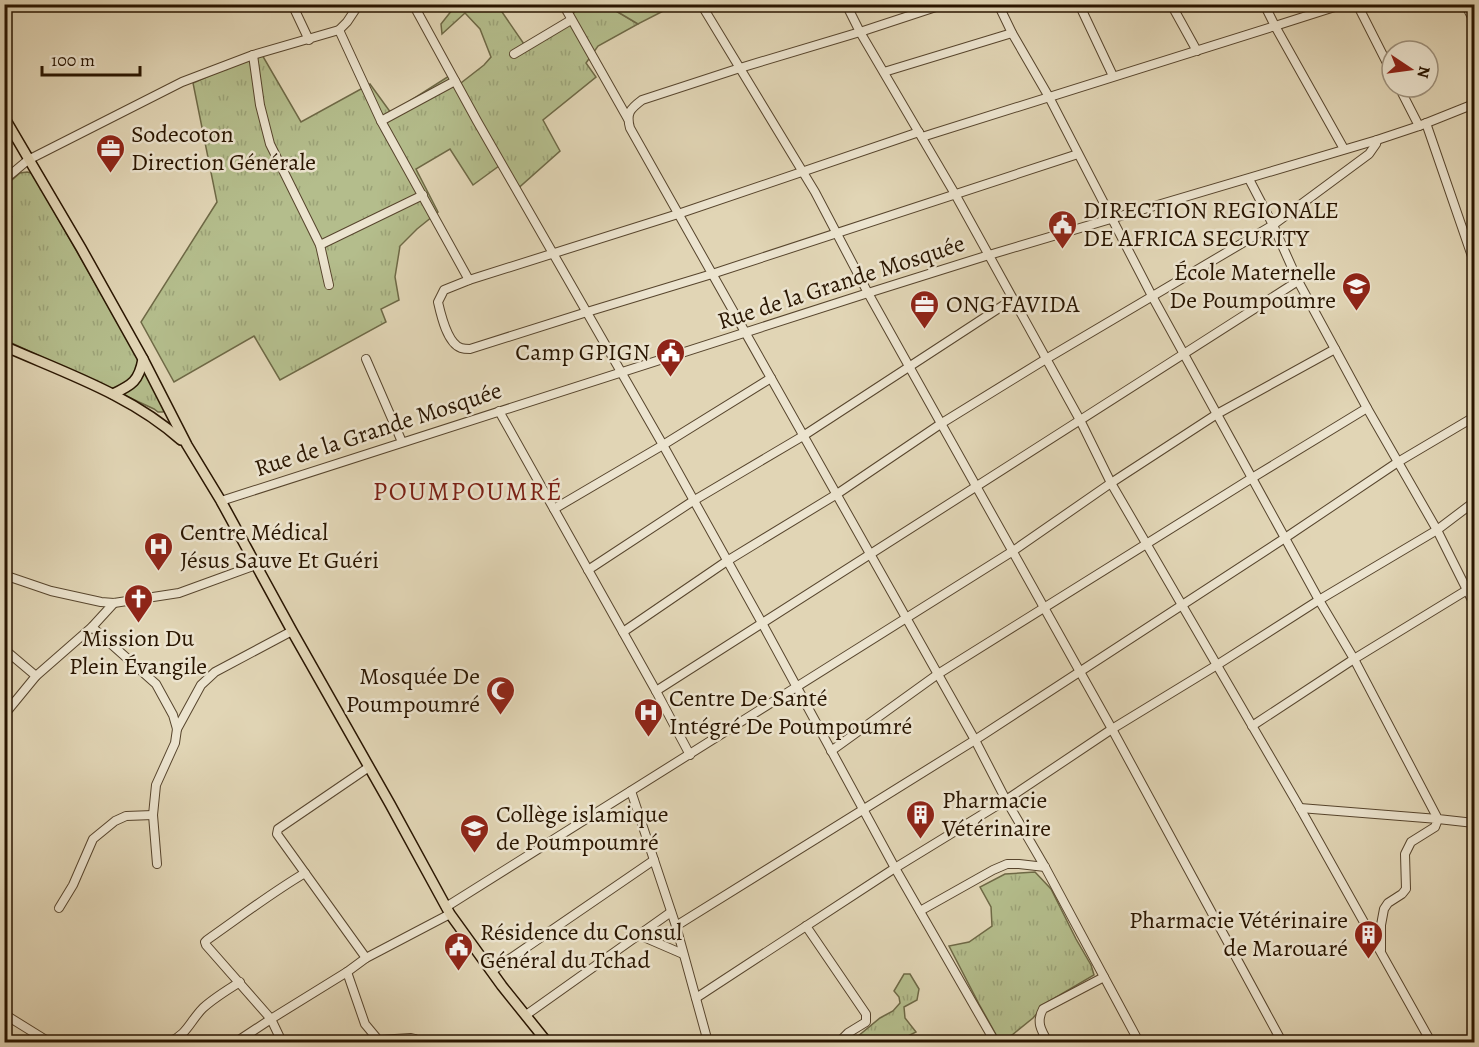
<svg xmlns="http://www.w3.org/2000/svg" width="1479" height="1047" font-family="Alegreya,serif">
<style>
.grass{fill:url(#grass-tufts);stroke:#6e6946;stroke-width:1.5}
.forest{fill:url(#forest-crowns);stroke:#6e6946;stroke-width:1.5}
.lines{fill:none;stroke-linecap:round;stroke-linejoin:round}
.minor-casing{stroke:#57452d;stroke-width:10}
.major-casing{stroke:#291500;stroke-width:12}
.minor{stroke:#ece4cf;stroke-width:8}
.major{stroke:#e1d5b5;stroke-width:9}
.labels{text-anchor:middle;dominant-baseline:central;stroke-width:5;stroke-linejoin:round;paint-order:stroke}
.poi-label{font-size:24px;fill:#291500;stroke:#ece4cf;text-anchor:start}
.street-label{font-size:24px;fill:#291500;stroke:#ece4cf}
.neighbourhood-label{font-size:26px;letter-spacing:1.5px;fill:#7a1f14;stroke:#ece4cf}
</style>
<defs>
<pattern id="grass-tufts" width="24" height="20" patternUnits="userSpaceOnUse" patternTransform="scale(1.5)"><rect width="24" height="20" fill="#b4bd8c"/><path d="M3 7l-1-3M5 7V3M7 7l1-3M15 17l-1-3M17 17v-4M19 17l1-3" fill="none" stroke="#9ba277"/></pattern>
<pattern id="forest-crowns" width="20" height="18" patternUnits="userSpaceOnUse" patternTransform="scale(1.5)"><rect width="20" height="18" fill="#b4bd8c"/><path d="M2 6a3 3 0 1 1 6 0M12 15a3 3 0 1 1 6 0" fill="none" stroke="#9ba277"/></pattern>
</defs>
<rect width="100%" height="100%" fill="#e1d5b5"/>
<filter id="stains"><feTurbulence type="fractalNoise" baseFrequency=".00333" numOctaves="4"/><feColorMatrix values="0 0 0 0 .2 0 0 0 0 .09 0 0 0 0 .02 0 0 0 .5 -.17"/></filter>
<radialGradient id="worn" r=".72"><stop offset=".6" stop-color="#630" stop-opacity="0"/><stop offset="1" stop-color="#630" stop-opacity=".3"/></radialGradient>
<!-- grass -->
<g class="grass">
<polygon points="456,5 513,5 502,12 526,47 572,15 580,5 606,5 638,24 598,46 586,63 596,77 543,120 560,151 515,191 499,166 473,185 450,149 416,169 438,212 417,229 400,246 395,277 399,300 381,309 386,322 280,380 254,336 174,382 141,322 217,202 193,83 261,53 301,122 370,84 391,113 449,76 457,86 484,65 491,57 480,29 465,13 442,34 441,24"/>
<polygon points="27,172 32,173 165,406 165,409 163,412 158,412 154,409 5,340 5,186 20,173"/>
<polygon points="1035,872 1051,889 1076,939 1091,965 1094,975 1046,1003 1033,1018 1012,1035 999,1040 979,1004 949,946 969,942 992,926 991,907 980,887 1005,874"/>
<polygon points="904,974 910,974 919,989 917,1000 904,1007 905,1018 916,1032 908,1036 883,1037 880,1042 851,1042 880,1018 893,1011 900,1003 899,997 894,991"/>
</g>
<!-- forest -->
<polygon class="forest" points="606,5 675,5 638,24"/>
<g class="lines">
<defs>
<g id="minor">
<polyline points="292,4 309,40"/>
<polyline points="413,4 477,121 663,445 762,623 895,868 995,1042"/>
<polyline points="563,4 628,119"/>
<polyline points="701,4 815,192 868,293 1112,729 1282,1042"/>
<polyline points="846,4 860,32 945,4"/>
<polyline points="998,4 1012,33 1049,97 1152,296 1319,600 1354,659 1438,819 1474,823"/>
<polyline points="1079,4 1113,76"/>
<polyline points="1171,4 1197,51"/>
<polyline points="1264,4 1275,26 1344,4"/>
<polyline points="1357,4 1392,73"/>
<polyline points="1465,4 1474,21"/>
<polyline points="339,30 381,121 469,280"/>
<polyline points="514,54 571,20"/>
<polyline points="253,55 260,105 270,144 320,245 329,285"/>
<polyline points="884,72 1012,33"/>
<polyline points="1399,87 1419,126"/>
<polyline points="381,121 455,81"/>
<polyline points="1426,123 1474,262"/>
<path d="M919 132 678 214 469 280 444 290 438 302C441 315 447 343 461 348 464 349 467 349 470 349L587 312 712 274 1078 154"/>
<polyline points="922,137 1275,26 1344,149"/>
<polyline points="4,180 28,160 182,82 253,55 339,30 347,22 359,4"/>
<polyline points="320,245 423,195"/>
<polyline points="1335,349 1367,408 1437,530 1474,604"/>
<polyline points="366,359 402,442"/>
<polyline points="499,411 656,691 690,755"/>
<polyline points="221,501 868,293 989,255 1377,140 1419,126 1474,104"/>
<polyline points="554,509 663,445 771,378"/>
<polyline points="588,570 693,501 803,436 1013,299"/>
<polyline points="4,575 51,591 101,602 114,603 179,593 256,565"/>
<polyline points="92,627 156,684 173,715 177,729 175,743 156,785 153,815 157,864"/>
<polyline points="623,632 727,561 837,494 942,423 1046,359 1273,225 1369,154 1376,144 1377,140"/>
<polyline points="4,649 36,676"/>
<polyline points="656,691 1298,281"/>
<polyline points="4,715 36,676 92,627 114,603"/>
<polyline points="1252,726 1354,659 1467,590"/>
<polyline points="177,729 201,685 215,672 292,631"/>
<polyline points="831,751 938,674 1252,478 1367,408"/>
<polyline points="631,791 676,926 708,1042"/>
<polyline points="1300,808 1438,819 1435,827 1411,842 1405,854 1406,889 1402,894 1388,903 1384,909 1381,925 1381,950"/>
<polyline points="305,873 277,834 278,829 369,767"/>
<polyline points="446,907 1013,551 1111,483 1217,414 1335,349 1298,281 1273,225 1249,179"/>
<polyline points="59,908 73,885 93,839 115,821 126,816 153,815"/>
<polyline points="920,911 993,870 1007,864 1019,864 1045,867"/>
<polyline points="676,926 975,740 1285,538 1398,462 1474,417"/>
<polyline points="806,926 866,1014 866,1022 848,1033 839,1042"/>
<polyline points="639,935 683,954"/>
<polyline points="492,971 654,860"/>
<polyline points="347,972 365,1024 380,1042"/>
<polyline points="696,998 895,868 1006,800 1112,729 1217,665 1319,600 1437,530 1474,502"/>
<polyline points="4,1014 49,1042"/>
<polyline points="526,1015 671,912"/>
<polyline points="379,1040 411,1038 415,1039 418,1042"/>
<path d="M169 1042C187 1035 190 1021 203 1008 214 998 227 990 240 982"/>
<path d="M236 1042 271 1019 206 945 205 942 207 940C240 917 271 893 305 873L366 958"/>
<polyline points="282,1042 271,1019 347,972 366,958 450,914"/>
<path d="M1048 1042C1041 1030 1036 1022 1043 1009L1104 977"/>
<path d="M1139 1042 1045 867 1006 800 975 740 630 128C626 113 630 109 642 100L740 68 860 32 955 194 1080 420 1111 483 1300 808 1431 1042"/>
<polyline points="1469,1042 1474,1040"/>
</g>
<g id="major">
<polyline points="4,117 81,248 143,359 187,445 221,501 292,631 390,804 450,914 502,986 547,1042"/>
<path d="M4 346C65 373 131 395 181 440"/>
<path d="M113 394C132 385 139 381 143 359"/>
</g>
</defs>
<!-- minor casing -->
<use href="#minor" class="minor-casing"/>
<!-- major casing -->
<use href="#major" class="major-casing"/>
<!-- minor -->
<use href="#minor" class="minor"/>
<!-- major -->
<use href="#major" class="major"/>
</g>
<!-- icons -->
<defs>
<symbol id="office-pin" viewBox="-11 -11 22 30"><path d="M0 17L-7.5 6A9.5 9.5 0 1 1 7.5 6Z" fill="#8f2418" stroke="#ece4cf"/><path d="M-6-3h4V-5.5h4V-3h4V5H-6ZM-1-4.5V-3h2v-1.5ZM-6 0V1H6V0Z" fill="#fff"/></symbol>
<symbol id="civic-pin" viewBox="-11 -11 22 30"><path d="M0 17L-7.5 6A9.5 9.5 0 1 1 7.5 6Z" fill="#8f2418" stroke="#ece4cf"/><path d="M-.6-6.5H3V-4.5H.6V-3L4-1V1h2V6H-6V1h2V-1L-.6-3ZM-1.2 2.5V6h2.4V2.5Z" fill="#fff"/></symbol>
<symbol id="school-pin" viewBox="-11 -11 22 30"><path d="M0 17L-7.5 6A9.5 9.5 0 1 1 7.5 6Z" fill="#8f2418" stroke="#ece4cf"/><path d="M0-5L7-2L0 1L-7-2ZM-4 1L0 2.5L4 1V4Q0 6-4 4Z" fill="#fff"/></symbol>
<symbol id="hospital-pin" viewBox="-11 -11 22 30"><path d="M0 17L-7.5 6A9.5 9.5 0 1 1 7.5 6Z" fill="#8f2418" stroke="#ece4cf"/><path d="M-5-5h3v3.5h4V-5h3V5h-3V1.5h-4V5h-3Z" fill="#fff"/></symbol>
<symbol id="church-pin" viewBox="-11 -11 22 30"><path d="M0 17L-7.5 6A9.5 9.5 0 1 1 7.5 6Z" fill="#8f2418" stroke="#ece4cf"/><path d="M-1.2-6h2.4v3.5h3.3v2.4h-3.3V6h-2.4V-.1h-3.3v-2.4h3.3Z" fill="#fff"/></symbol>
<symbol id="mosque-pin" viewBox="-11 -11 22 30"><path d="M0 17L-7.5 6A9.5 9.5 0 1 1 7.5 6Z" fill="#8f2418" stroke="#ece4cf"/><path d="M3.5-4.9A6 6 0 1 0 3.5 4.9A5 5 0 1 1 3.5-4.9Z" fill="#fff"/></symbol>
<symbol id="building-pin" viewBox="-11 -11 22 30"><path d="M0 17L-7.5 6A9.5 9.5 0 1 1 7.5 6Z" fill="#8f2418" stroke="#ece4cf"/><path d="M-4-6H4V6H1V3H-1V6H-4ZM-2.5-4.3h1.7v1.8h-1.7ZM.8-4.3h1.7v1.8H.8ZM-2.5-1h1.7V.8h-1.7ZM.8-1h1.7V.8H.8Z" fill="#fff"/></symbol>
</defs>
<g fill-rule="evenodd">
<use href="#office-pin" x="94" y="132" width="33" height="45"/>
<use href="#civic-pin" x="1046" y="208" width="33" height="45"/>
<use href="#school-pin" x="1340" y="270" width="33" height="45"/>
<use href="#office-pin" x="908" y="288" width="33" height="45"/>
<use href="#civic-pin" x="654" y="336" width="33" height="45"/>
<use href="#hospital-pin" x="142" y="530" width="33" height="45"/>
<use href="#church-pin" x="122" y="582" width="33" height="45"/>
<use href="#mosque-pin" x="484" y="674" width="33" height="45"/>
<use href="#hospital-pin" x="632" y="696" width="33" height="45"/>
<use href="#building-pin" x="904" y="798" width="33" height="45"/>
<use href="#school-pin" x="458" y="812" width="33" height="45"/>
<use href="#building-pin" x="1352" y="918" width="33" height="45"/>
<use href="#civic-pin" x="442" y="930" width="33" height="45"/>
</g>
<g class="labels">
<!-- poi labels -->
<g class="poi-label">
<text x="131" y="134">Sodecoton<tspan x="131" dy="28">Direction Générale</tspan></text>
<text x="1083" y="210">DIRECTION REGIONALE<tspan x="1083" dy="28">DE AFRICA SECURITY</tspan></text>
<text x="1336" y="272" text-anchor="end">École Maternelle<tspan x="1336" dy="28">De Poumpoumre</tspan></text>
<text x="946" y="304">ONG FAVIDA</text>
<text x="650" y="352" text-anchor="end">Camp GPIGN</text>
<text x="180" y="532">Centre Médical<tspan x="180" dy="28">Jésus Sauve Et Guéri</tspan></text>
<text x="138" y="638" text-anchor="middle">Mission Du<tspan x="138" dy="28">Plein Évangile</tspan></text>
<text x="480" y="676" text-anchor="end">Mosquée De<tspan x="480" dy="28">Poumpoumré</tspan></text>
<text x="669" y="698">Centre De Santé<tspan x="669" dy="28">Intégré De Poumpoumré</tspan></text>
<text x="942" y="800">Pharmacie<tspan x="942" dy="28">Vétérinaire</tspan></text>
<text x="496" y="814">Collège islamique<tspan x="496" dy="28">de Poumpoumré</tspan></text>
<text x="1348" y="920" text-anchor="end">Pharmacie Vétérinaire<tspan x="1348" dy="28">de Marouaré</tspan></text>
<text x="480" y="932">Résidence du Consul<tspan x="480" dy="28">Général du Tchad</tspan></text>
</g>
<!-- street labels -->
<g class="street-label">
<text transform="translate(841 282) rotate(-18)">Rue de la Grande Mosquée</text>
<text transform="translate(378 429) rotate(-18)">Rue de la Grande Mosquée</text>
</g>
<!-- neighbourhood labels -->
<g class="neighbourhood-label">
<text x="468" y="491">POUMPOUMRÉ</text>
</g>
</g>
<!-- margin -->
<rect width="1479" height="1047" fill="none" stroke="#e1d5b5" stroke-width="24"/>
<rect x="6" y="6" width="1467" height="1035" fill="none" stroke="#291500" stroke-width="3"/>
<rect x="12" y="12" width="1455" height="1023" fill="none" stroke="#291500" stroke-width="1.5"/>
<!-- north arrow -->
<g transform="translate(1410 69) rotate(103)"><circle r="28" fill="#ece4cf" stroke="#9e917c" stroke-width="1.5"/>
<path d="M0-4.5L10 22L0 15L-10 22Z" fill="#8f2418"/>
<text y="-9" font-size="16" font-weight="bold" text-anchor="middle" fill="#291500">N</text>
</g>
<!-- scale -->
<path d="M42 66v9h98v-9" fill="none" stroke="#291500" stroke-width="3"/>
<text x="51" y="66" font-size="18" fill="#291500" stroke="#ece4cf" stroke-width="4.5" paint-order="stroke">100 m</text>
<rect width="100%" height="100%" filter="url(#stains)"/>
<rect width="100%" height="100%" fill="url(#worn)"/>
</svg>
